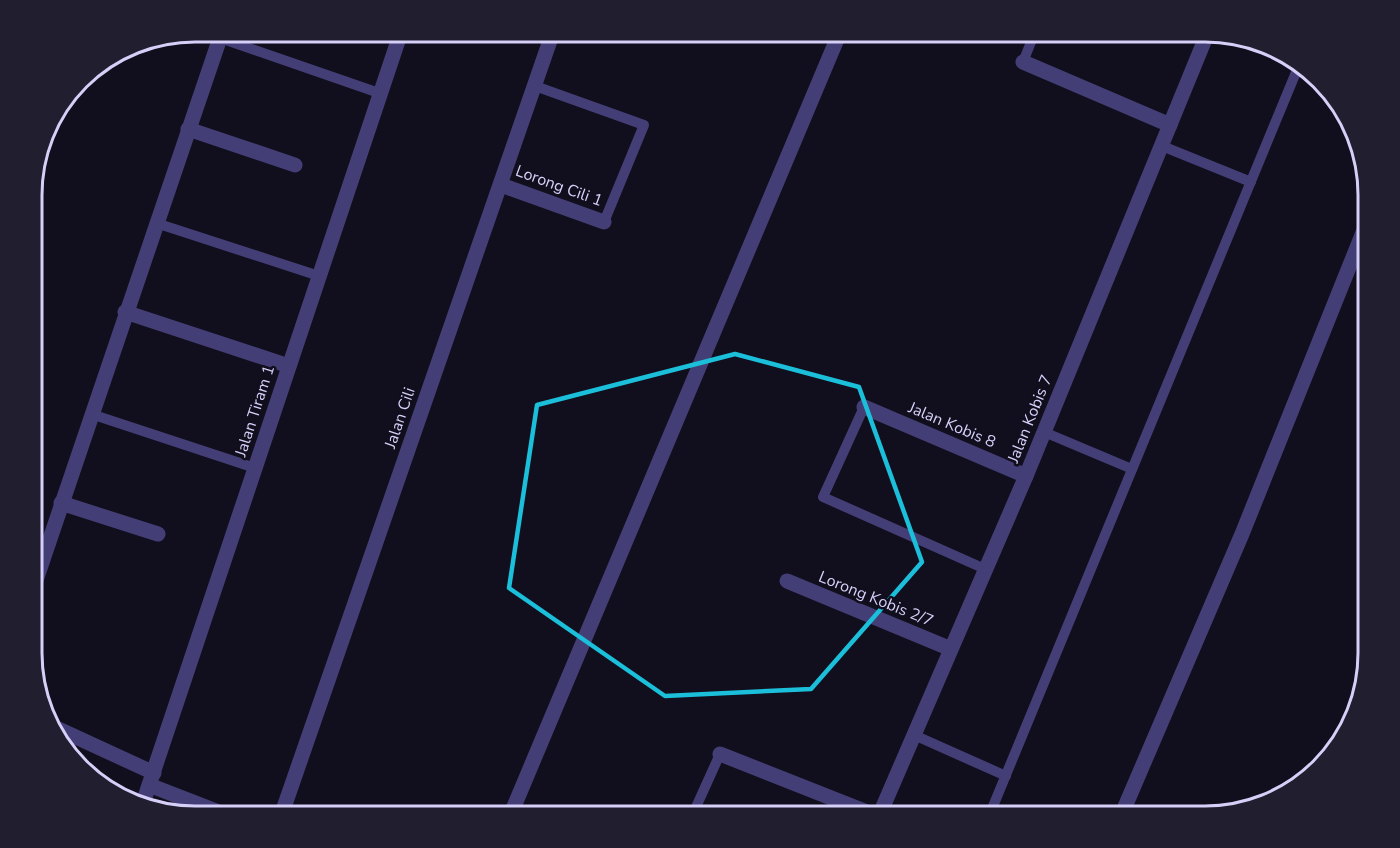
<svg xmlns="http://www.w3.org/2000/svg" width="1400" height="848" font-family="'Nunito Sans',sans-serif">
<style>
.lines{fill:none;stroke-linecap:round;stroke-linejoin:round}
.service{stroke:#433f76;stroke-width:10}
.minor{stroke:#433f76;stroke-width:15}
.marked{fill:none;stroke:#1bbfda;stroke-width:4.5;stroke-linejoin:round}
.labels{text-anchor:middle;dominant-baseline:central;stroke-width:5;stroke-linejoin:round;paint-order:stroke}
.street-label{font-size:16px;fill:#d6d0f9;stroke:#110e1d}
.rim{fill:none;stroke:#d6d0f9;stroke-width:3}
</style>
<rect width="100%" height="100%" fill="#110e1d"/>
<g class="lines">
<!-- service -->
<g class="service">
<polyline points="1189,32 1206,38"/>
<polyline points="220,38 379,93"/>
<polyline points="1023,62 1035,32"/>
<polyline points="535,86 644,125 604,222"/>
<polyline points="1162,146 1251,182"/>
<polyline points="156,223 319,276"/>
<polyline points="864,407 823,497 985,569"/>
<polyline points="91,414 255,468"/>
<polyline points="1044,432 1132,469"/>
<polyline points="914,735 1006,776"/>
<polyline points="692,816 720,754"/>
<polyline points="989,816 1299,65"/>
</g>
<!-- minor -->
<g class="minor">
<polyline points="683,32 688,33"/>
<polyline points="1023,62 1170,125"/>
<polyline points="188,129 295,165"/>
<polyline points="501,185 604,222"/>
<polyline points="125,312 289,366"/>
<polyline points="864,407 1026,476"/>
<polyline points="61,503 158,534"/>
<polyline points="787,581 951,649"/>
<polyline points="33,589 222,32"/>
<polyline points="52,726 154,773"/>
<polyline points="720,754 877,816"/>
<polyline points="149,785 229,816"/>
<polyline points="143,803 401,32"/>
<polyline points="281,816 553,32"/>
<polyline points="510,816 840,32"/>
<polyline points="879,816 1026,476 1208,32"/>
<polyline points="1121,816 1242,534 1368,220"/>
</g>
</g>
<!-- marked area -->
<path class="marked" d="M735 354 859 387 922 562 811 689 665 696 509 588 537 405Z"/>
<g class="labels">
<!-- street labels -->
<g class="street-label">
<text transform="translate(559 186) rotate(20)">Lorong Cili 1</text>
<text transform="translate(255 411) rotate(-72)">Jalan Tiram 1</text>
<text transform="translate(400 418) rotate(-71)">Jalan Cili</text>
<text transform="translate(1030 419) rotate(-68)">Jalan Kobis 7</text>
<text transform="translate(952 425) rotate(23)">Jalan Kobis 8</text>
<text transform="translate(876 599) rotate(22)">Lorong Kobis 2/7</text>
</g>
</g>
<!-- crop -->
<path d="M0 0H1400V848H0ZM195 42H1205A153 153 0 0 1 1358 195V653A153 153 0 0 1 1205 806H195A153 153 0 0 1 42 653V195A153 153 0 0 1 195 42Z" fill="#211e2f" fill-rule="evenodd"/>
<path class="rim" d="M195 42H1205A153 153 0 0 1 1358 195V653A153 153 0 0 1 1205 806H195A153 153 0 0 1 42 653V195A153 153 0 0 1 195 42Z"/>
</svg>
